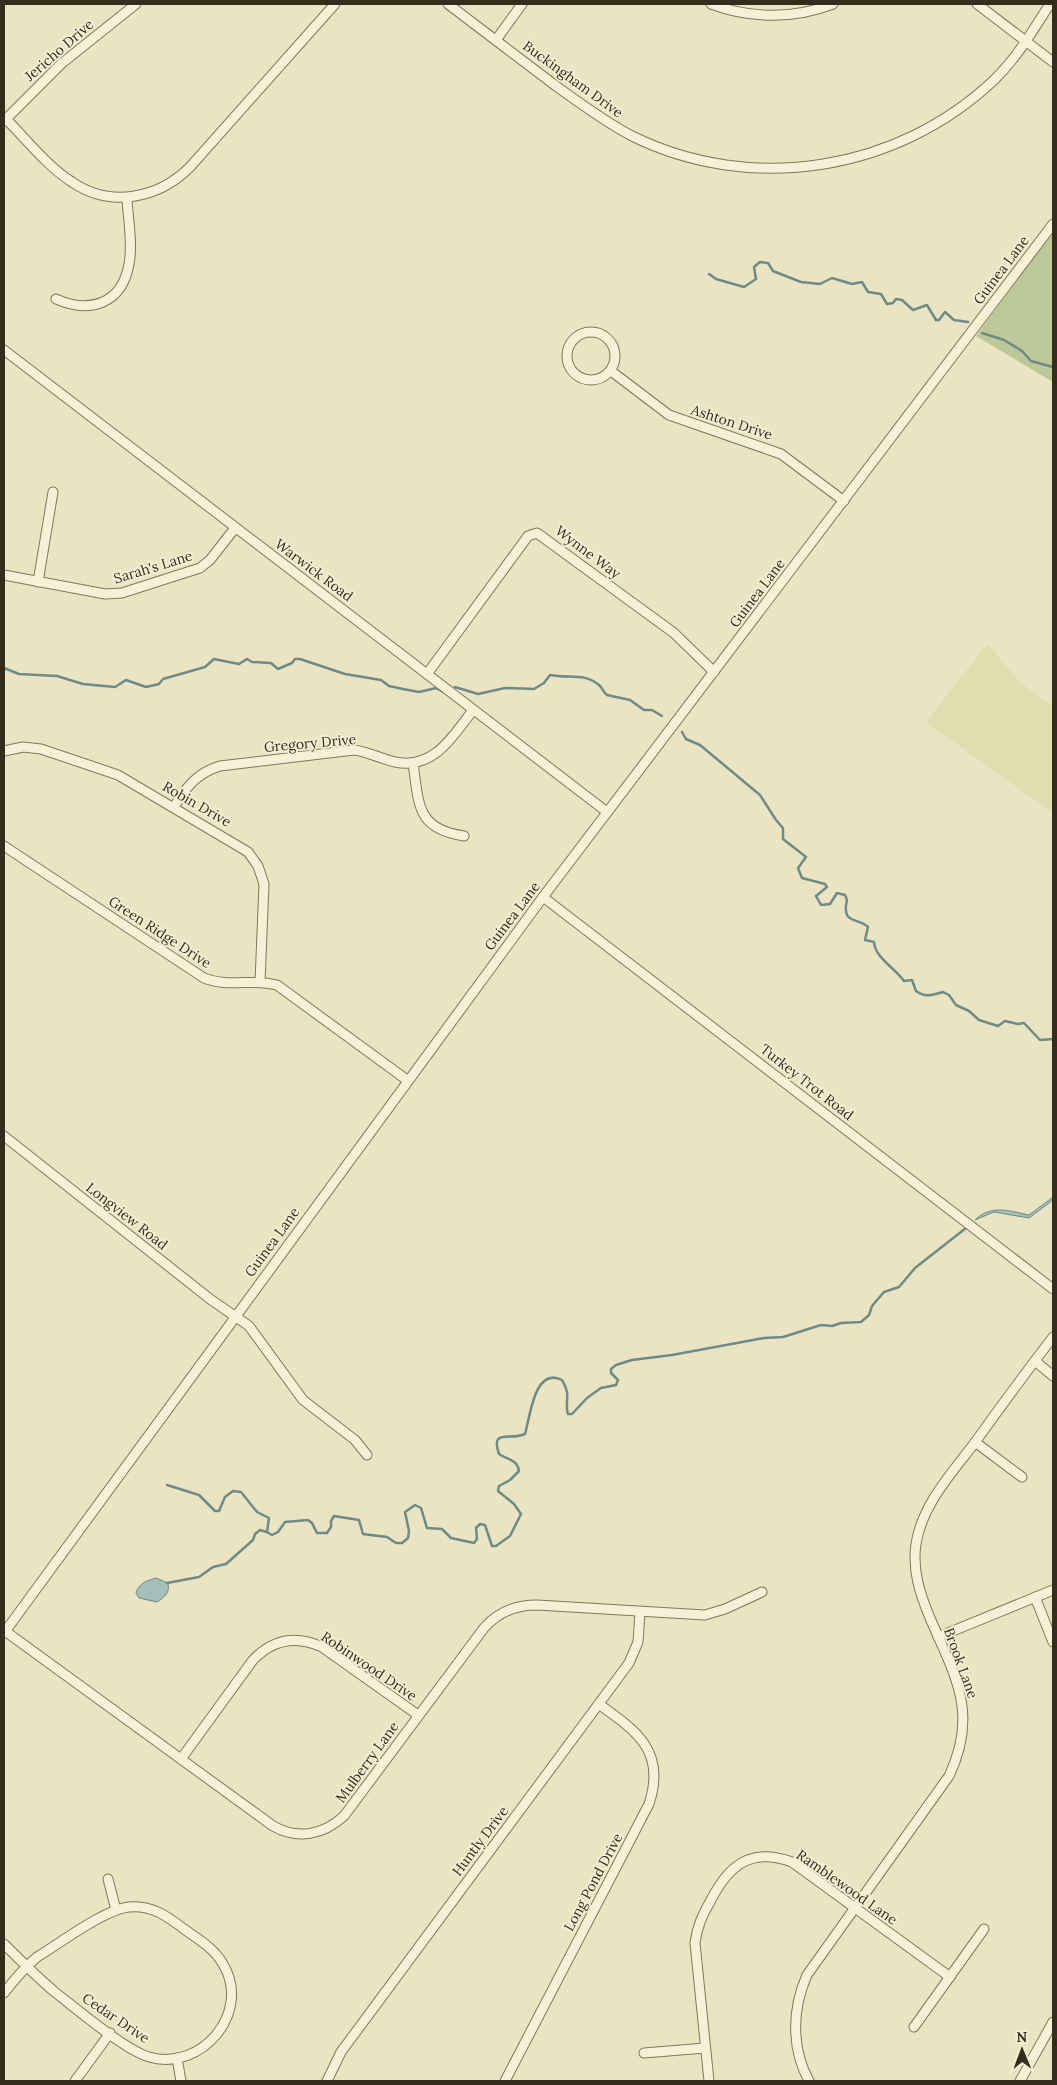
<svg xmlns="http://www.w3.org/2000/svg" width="1057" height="2085" font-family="Lora,serif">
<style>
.farmland{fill:#e0deb1}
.green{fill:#bcc898}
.water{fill:#a5beba;stroke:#6d8b87}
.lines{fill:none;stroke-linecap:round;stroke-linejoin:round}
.stream{stroke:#6d8b87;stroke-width:2.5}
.minor-casing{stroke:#84765b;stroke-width:11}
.minor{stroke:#f6f0d6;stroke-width:9}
.labels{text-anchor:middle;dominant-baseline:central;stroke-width:4;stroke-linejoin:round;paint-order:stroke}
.street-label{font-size:14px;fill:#352c1e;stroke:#f3edd2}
</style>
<rect width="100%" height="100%" fill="#ebe4c3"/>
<!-- farmland -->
<polygon class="farmland" points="989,645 1021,683 1053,707 1053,813 926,722 983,649"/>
<!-- green -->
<polygon class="green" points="1053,230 1053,382 976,336"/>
<!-- water -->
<g class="water">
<path d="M1053 1197V1200L1029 1218 994 1212 975 1220C991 1204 1010 1211 1029 1215Z"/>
<path d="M156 1578 168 1583C170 1593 165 1597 157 1602L139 1598 136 1593C139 1583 146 1581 156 1578Z"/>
</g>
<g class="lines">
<!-- stream -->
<g class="stream">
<polyline points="709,274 716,279 744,287 756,279 754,267 760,262 768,263 773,271 801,282 820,284 832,278 852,284 862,282 868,292 881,294 887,304 893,303 896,299 902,300 913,310 927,305 936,320 939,320 945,312 954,320 968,322"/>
<polyline points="982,333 1004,340 1022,351 1031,361 1053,367"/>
<polyline points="4,668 19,674 57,676 83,684 115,687 126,680 146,687 159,684 163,679 205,667 214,659 239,664 247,659 252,662 271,663 278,669 292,663 295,659 300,659 345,674 381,680 389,686 403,689 419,692 436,688 447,694"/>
<path d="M455 687 478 694 505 688 534 689 544 683 550 675C568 679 586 672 600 686 603 689 603 692 607 695L630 700 644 710H652L662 716"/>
<path d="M682 732 686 739 700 745 760 795 776 820 783 828V839L806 857 798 868 802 878 825 884 827 887 816 896 821 905 830 904 837 893 845 895 847 900C841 925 858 917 868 927L865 940 874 942C875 958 895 968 904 981L912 980 916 991C926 998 932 995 943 992L949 995 956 1005 969 1011 979 1020 998 1026 1005 1021 1018 1024 1024 1023 1040 1040 1053 1039"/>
<path d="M167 1485 199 1495 215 1511H219L225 1497 233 1491 241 1492 257 1512 269 1518 267 1532 272 1535 278 1532 285 1522 308 1520 312 1523 317 1533H327L331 1527V1521L334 1516 359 1520 363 1534 387 1537 396 1543H402L408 1538 409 1531 405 1512 415 1505 421 1508 427 1528 442 1529 451 1538 474 1543 477 1539 476 1528 480 1524 485 1525 492 1546H496L510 1536 521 1514 514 1504 498 1491 499 1486 510 1480 519 1471C517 1459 508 1460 499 1454 490 1428 510 1441 525 1434 530 1418 534 1366 562 1380 572 1396 564 1402 568 1414H572L587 1398 601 1388 616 1385 618 1380 611 1373V1369L616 1365 632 1360 672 1355 764 1338 783 1337 821 1325 832 1326 841 1323 861 1322 869 1315 872 1306 884 1292 899 1287 915 1268 966 1228"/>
<polyline points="167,1583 199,1577 213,1567 226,1564 253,1540 255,1534 260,1530 267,1532"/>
</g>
<defs>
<g id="minor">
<path d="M448 4C484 31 520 59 556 86 581 104 605 122 632 136 752 195 898 171 994 80 1017 58 1033 30 1050 4"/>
<path d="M711 4C751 19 794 19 833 4"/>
<polyline points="977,4 1053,62"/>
<polyline points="496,40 522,4"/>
<path d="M6 119C27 140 47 166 72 182 110 208 158 199 190 167L335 4"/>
<polyline points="4,121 61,64 136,4"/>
<path d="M56 299C90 314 122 304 129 264 133 244 128 219 127 198"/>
<circle cx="591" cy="356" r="24"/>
<polyline points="4,350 607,812"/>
<polyline points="611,371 669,415 781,454 844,501"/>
<polyline points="4,575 105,594 122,593 200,568 210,560 235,528"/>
<polyline points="38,582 53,492"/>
<polyline points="427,674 528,536 537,533 674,633 714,672"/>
<polyline points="4,751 23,747 41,749 118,775 248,852 258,866 264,884 260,982"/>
<path d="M413 763C419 804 416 829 464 836"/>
<path d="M174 807C186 787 197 773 220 766L354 750C369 752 381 759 395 762 434 770 453 736 473 710"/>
<path d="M4 846 204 978C229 988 252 978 277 985L407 1080"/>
<polyline points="543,897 1053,1289"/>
<polyline points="4,1136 210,1299 249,1326 303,1400 355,1440 367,1455"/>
<polyline points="1035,1361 1053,1376"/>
<polyline points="975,1442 1022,1477"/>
<polyline points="1035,1597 1053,1642"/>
<path d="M5 1631 273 1826C298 1840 323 1835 344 1816L484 1628C498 1612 516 1605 537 1605L705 1615 725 1609 762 1592"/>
<polyline points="4,1633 543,897 1053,224"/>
<polyline points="938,1637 1053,1590"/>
<path d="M181 1759 253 1660C273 1639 296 1635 322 1647L418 1715"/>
<polyline points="108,1879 116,1910"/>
<path d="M4 1944C21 1961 38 1978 56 1993 78 2010 125 2050 149 2057 202 2072 252 2012 223 1964 214 1948 198 1939 184 1929 167 1916 152 1905 129 1907 105 1909 59 1944 37 1957 24 1968 14 1980 4 1993"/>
<polyline points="914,2027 984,1929"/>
<polyline points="644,2053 705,2048"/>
<polyline points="177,2058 181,2081"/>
<polyline points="75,2081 110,2033"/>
<polyline points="327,2081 341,2052 629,1663 638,1642 640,1612"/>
<path d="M505 2081 649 1804C666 1752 638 1732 600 1705"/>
<path d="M709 2081 695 1943C697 1926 703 1914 711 1900 729 1865 751 1847 792 1862L950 1977"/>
<path d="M809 2081C791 2048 792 2009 807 1975L949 1776C979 1713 955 1676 930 1618 920 1594 912 1570 916 1544 922 1504 953 1472 976 1441 1001 1406 1027 1371 1053 1337"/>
<polyline points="1020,2081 1053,2022"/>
</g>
</defs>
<!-- minor casing -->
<use href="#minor" class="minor-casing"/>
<!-- minor -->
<use href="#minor" class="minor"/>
</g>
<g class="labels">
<!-- street labels -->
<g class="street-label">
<text transform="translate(59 50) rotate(-41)">Jericho Drive</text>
<text transform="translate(573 79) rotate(36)">Buckingham Drive</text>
<text transform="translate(1001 270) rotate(-53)">Guinea Lane</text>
<text transform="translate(732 422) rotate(18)">Ashton Drive</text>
<text transform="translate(588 552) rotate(37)">Wynne Way</text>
<text transform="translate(153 567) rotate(-17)">Sarah's Lane</text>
<text transform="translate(314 570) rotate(37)">Warwick Road</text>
<text transform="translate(757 593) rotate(-53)">Guinea Lane</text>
<text transform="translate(310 743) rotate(-5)">Gregory Drive</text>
<text transform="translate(197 804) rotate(30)">Robin Drive</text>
<text transform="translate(512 916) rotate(-53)">Guinea Lane</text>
<text transform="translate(160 932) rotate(33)">Green Ridge Drive</text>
<text transform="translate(807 1082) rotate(38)">Turkey Trot Road</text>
<text transform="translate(127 1216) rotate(38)">Longview Road</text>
<text transform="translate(272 1242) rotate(-54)">Guinea Lane</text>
<text transform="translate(961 1663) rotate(70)">Brook Lane</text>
<text transform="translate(369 1666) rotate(34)">Robinwood Drive</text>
<text transform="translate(367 1762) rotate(-54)">Mulberry Lane</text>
<text transform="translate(480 1841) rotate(-53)">Huntly Drive</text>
<text transform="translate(593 1882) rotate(-62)">Long Pond Drive</text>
<text transform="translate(847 1887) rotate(35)">Ramblewood Lane</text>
<text transform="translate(116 2018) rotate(34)">Cedar Drive</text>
</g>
</g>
<!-- border -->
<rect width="1057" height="2085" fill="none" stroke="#352c1e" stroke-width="10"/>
<!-- north arrow -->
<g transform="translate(1022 2050) rotate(359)" stroke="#f3edd2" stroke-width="4" paint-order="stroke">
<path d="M0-4L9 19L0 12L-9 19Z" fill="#352c1e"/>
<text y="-8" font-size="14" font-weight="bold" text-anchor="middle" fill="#352c1e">N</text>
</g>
</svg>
